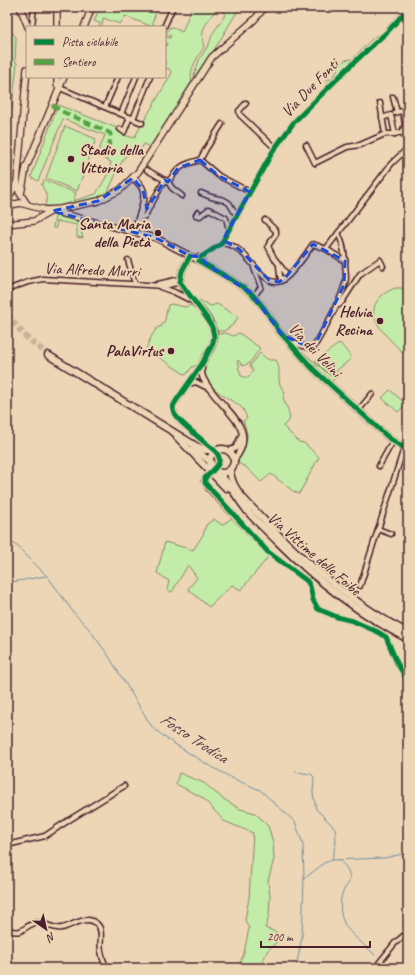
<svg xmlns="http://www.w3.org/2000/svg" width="415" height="975" font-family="Caveat,sans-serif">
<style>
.green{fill:#c2eca8;stroke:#86866a}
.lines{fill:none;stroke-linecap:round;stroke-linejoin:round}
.stream{stroke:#738da1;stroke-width:1}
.minor-tunnel{stroke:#ccb199;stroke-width:4;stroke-dasharray:4 2;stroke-linecap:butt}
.primary-tunnel{stroke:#ccb199;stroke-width:6;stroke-dasharray:6 3;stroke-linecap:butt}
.minor-casing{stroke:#4a1f2b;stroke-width:7}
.tertiary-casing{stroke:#4a1f2b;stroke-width:8}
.secondary-casing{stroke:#4a1f2b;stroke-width:8}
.primary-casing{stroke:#4a1f2b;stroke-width:9}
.minor{stroke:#ecd6b5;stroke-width:4}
.tertiary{stroke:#ecd6b5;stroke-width:5}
.secondary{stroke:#ecd6b5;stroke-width:5.5}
.primary{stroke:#ecd6b5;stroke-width:6}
.quiet{stroke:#56a243;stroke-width:4;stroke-dasharray:8 4;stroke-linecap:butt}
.cycleway-casing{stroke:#ecd6b5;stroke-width:8}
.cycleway{stroke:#00873e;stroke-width:5}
.marked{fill:#1d4ed8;fill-opacity:0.2;stroke:#1d4ed8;stroke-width:3;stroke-dasharray:8 5;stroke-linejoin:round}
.poi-dot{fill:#4a1f2b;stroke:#ecd6b5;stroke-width:1.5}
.labels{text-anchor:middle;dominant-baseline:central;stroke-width:4;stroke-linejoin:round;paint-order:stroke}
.street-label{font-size:16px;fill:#4a1f2b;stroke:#ecd6b5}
.poi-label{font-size:16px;font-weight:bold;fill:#4a1f2b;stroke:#ecd6b5;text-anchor:end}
.water-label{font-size:17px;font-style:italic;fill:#543a49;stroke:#ecd6b5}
</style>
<rect width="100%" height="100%" fill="#ecd6b5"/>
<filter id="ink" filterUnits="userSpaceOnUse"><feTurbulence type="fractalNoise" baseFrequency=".025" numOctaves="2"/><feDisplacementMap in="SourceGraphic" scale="8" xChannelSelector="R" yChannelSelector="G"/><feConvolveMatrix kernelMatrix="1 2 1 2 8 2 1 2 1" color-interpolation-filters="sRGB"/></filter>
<g filter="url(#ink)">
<!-- green -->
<g class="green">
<polygon points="100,7 136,7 141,9 142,7 158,7 152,23 158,27 153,27 125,16 120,24 103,18 102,27 99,27 100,23 94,21"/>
<path d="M192 7H218C207 22 199 29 204 47 197 58 187 72 193 84L151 148 144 144 139 153 130 149 120 165 107 194 97 200 61 207 45 206C48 197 46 193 41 184H43L44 180 76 193 73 201 96 194 108 174 111 162 97 155 105 135 63 119 38 181 31 177 58 105 117 128V130L124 135 134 138 172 73 169 69 165 68V46L167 45 165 40 167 37 170 38 171 36 166 34 169 28 172 27 182 32Z"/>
<polygon points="221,7 240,7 196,80 194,75 199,60 209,44 213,33 224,17 225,12"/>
<polygon points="405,7 408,7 394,23 330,85 325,79 332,79 340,65 345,60 352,59 374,37 380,34"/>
<polygon points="7,27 16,37 15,62 17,63 12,109 7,108"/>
<polygon points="65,126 96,139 77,191 46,178"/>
<polygon points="55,216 81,222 80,228 83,238 77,237 77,225 57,221 56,228 53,228"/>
<path d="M396 288H401L408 290V359C400 349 383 334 377 323 367 307 381 292 396 288Z"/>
<polygon points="199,300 211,306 217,304 238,317 234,324 224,331 217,331 214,323 197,301"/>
<path d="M171 304 185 307 191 305C202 315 217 331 209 346 206 353 201 359 197 365L192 367 186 375 146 349 152 335 158 327H161L165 320 168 305Z"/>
<path d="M226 333 233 336 239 333 260 348 249 364H247L243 366 238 360 237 362 240 366 238 368 241 373 240 375 244 377 248 378 253 371 250 366 260 353C266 358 267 361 276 360 283 372 274 381 285 392L283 398 288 410 290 419 283 426 299 442 304 443 319 457 299 494 293 491 271 474 261 482 246 467 238 463C239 444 254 446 243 421L247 418C245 414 244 409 241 407 229 397 203 389 205 368 206 355 217 349 217 334Z"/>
<polygon points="340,343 352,358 331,375 315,361"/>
<polygon points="298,348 331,376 337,372 340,374 332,381 330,381 316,368 317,366 314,366"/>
<polygon points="390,390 406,404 398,412 382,398"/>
<polygon points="233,517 270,555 241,590 232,585 209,607 188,589 197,578 188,565 172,592 167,590 169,581 157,573 165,542 193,550 203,535 206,525 214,519 222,525"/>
<polygon points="179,773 204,783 222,798 240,809 255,813 268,826 273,842 274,859 268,881 270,896 269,917 265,928 276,932 276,943 268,950 259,968 238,968 244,953 249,928 245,920 249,898 253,833 224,821 203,798 176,784"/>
</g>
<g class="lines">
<!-- stream -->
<g class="stream">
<polyline points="7,437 8,435"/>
<polyline points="7,539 17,546 48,577 74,613 89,629 108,655 152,727 167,739 208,765 234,779 260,790 295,822 303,844 304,879 302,937 296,968"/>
<polyline points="7,583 46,576"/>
<polyline points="295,772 311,774 314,777 313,793 316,809 335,828 336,842 332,860"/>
<path d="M339 860C345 865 352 873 349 882 348 885 344 888 343 892 339 900 340 915 344 923 349 934 366 946 375 955"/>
<polyline points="304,879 324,863 332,860 384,858 408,853"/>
</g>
<!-- minor-tunnel -->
<path class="minor-tunnel" d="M200 438 217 452C222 462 217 467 210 473"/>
<!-- primary-tunnel -->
<polyline class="primary-tunnel" points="7,314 24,335 48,355"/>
<defs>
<g id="minor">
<polyline points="32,27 34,7"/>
<polyline points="164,27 173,7"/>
<polyline points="60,88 142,123"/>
<polyline points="393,97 397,112 395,113"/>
<polyline points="246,103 239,111 240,115 275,148"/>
<polyline points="380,103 385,134"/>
<polyline points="105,107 118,77"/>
<polyline points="397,112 403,111 405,125 402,132"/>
<polyline points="121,114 136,77"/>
<polyline points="382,118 391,115 395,134"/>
<polyline points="133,119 150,77"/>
<polyline points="120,129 124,132 130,117"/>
<polyline points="306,145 315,163 347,147 360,145 385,134 395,134 402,132 408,143"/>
<polyline points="200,160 206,149 222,124"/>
<polyline points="147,170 168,182 172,188 182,196"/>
<path d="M168 182C180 166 181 165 200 160L219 176 250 192"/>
<polyline points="201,193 211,197 224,200 229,203 237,216"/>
<polyline points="198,212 196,215 200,216 209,209 226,218 229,230"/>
<polyline points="139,216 142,217 145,216 149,208 165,180"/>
<polyline points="265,220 276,231 276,234 268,246 274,258 285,272 286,277"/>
<path d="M221 244C246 240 261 290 281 281 290 277 307 253 313 244L326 249 345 261"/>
<polyline points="326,249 392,163 408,148"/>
<polyline points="201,257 221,244 273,151 294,122 347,69 388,31 408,9"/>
<polyline points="128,260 135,284"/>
<polyline points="279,266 280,276 282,280"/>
<polyline points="158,284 180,279"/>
<polyline points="160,287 174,292 192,301"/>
<polyline points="7,290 28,282 43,279 165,286 180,282"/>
<polyline points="254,296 261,287 254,268"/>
<polyline points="336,305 339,305 342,302 360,274 380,260 383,266"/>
<path d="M285 337 300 345 313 349C323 331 343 298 346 279 346 272 345 266 345 260 344 250 343 242 338 233"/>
<polyline points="188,384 196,382 208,388"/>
<polyline points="358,411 372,394"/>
<path d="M200 438C190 429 173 420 173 406L202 364"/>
<polyline points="379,466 393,441"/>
<polyline points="209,474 205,478 204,481 208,488 268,552 307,581 310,586 313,600 318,609 337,617 353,621 378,632 386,637 397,663 408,681"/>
<polyline points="378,529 391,534"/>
<polyline points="360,586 404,448"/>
<polyline points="7,845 45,836 69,820 124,786"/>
<path d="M7 930C26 935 22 926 35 923 45 921 52 930 62 928 72 926 87 914 97 924 104 930 99 943 101 951 102 957 104 963 107 968"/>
<polyline points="375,968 395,943 408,932"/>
</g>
<g id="tertiary">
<polyline points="49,210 156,238 198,260"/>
<path d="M133 233C137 222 147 200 143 190 141 185 137 181 133 178"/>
<path d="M190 256 182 271 180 282C188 300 210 313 214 333 217 350 195 360 203 378 216 407 262 426 234 460"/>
<circle cx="200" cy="259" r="2"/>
<polyline points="199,261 232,280 251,293 264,308 279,331 313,369 390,439 408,450"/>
<polyline points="229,451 236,448 242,435"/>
</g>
<g id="secondary">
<polyline points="20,7 28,27"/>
<polyline points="57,7 57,27"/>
<polyline points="84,27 92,7"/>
<polyline points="57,77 57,85 60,88"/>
<polyline points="21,194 26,168 64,77"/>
<polyline points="7,201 17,182"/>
<polyline points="27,204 19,192 17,182 27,69"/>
<polyline points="7,206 20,203 46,210 60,209 98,201 120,190 138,172 212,57 254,20 265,7"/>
<polyline points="7,224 34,221 52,211"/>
</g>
<g id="primary">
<polyline points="48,355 196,446 205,450 219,450"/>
<polyline points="177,437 226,488"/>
<polyline points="193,448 211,462"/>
<circle cx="222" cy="461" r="12"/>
<path d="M230 470C231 489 247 502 259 515 303 562 350 602 408 633"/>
<path d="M218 472C230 484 238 500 249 513 258 523 268 532 277 541 316 580 359 614 408 639"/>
</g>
</defs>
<!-- minor casing -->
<use href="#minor" class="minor-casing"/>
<!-- tertiary casing -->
<use href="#tertiary" class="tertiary-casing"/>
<!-- secondary casing -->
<use href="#secondary" class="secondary-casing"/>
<!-- primary casing -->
<use href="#primary" class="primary-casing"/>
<!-- minor -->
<use href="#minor" class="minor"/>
<!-- tertiary -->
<use href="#tertiary" class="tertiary"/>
<!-- secondary -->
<use href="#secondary" class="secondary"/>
<!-- primary -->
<use href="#primary" class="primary"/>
<!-- quiet -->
<polyline class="quiet" points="52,105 61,111 110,133 111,137 107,152"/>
<defs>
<g id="cycleway">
<path d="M190 256 182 271 180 282 206 317 212 327 214 336 213 343 202 364 176 401C173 405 172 409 174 413 177 421 206 443 214 450 227 462 213 470 205 478V483L268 552 307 581 310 586 313 600 318 609 337 617 353 621 378 632 386 637 397 663 408 681"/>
<polyline points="201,257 221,244 273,151 294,122 347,69 388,31 408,9"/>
<polyline points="199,261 232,280 251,293 264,308 279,331 313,369 390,439 408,450"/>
</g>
</defs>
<!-- cycleway casing -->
<use href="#cycleway" class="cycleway-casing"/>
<!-- cycleway -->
<use href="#cycleway" class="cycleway"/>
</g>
</g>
<!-- marked area -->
<path class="marked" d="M200 160 219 176 250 192 223 240 239 249 269 280 279 282 285 278 313 244 345 261 344 285 313 349 282 335 251 293 207 265 201 257 190 256 156 238 52 211 98 201 133 178 143 190 147 209 165 180 168 182 178 168Z"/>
<!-- markers -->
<g class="poi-dot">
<circle cx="71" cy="159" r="4"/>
<circle cx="158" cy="233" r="4"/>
<circle cx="380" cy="321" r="4"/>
<circle cx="171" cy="351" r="4"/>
</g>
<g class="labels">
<!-- street labels -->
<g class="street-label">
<text transform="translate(310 88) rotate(-46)">Via Due Fonti</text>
<text transform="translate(92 270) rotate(2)">Via Alfredo Murri</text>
<text transform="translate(315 350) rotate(46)">Via dei Velini</text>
<text transform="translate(314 554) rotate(41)">Via Vittime delle Foibe</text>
</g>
<!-- poi labels -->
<g class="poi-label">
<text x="79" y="150" text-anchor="start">Stadio della<tspan x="79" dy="18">Vittoria</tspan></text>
<text x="150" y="224">Santa Maria<tspan x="150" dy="18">della Pietà</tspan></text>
<text x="372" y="312">Helvia<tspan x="372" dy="18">Recina</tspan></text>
<text x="163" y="351">PalaVirtus</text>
</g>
<!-- water labels -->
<g class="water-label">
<text transform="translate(194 738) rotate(33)">Fosso Trodica</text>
</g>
</g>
<!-- margin -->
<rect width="415" height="975" fill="none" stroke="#ecd6b5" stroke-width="24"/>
<rect x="12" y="12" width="391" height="951" fill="none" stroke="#4a1f2b" stroke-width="1.5" filter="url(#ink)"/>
<!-- legend -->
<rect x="26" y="26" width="140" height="52" fill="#ecd6b5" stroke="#ab8d7e"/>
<rect x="34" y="39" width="20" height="6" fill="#00873e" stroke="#ab8d7e"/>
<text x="62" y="46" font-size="12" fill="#4a1f2b">Pista ciclabile</text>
<rect x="34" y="59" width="20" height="6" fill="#56a243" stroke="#ab8d7e"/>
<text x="62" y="66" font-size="12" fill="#4a1f2b">Sentiero</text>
<!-- north arrow -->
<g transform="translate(46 929) rotate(146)" stroke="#ecd6b5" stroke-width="3" paint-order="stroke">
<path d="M0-3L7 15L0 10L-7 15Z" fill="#4a1f2b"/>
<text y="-6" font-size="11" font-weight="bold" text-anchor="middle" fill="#4a1f2b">N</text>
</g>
<!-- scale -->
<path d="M261 941v6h109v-6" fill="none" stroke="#4a1f2b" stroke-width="2"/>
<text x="267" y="941" font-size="12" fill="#4a1f2b" stroke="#ecd6b5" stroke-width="3" paint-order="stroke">200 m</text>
</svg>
